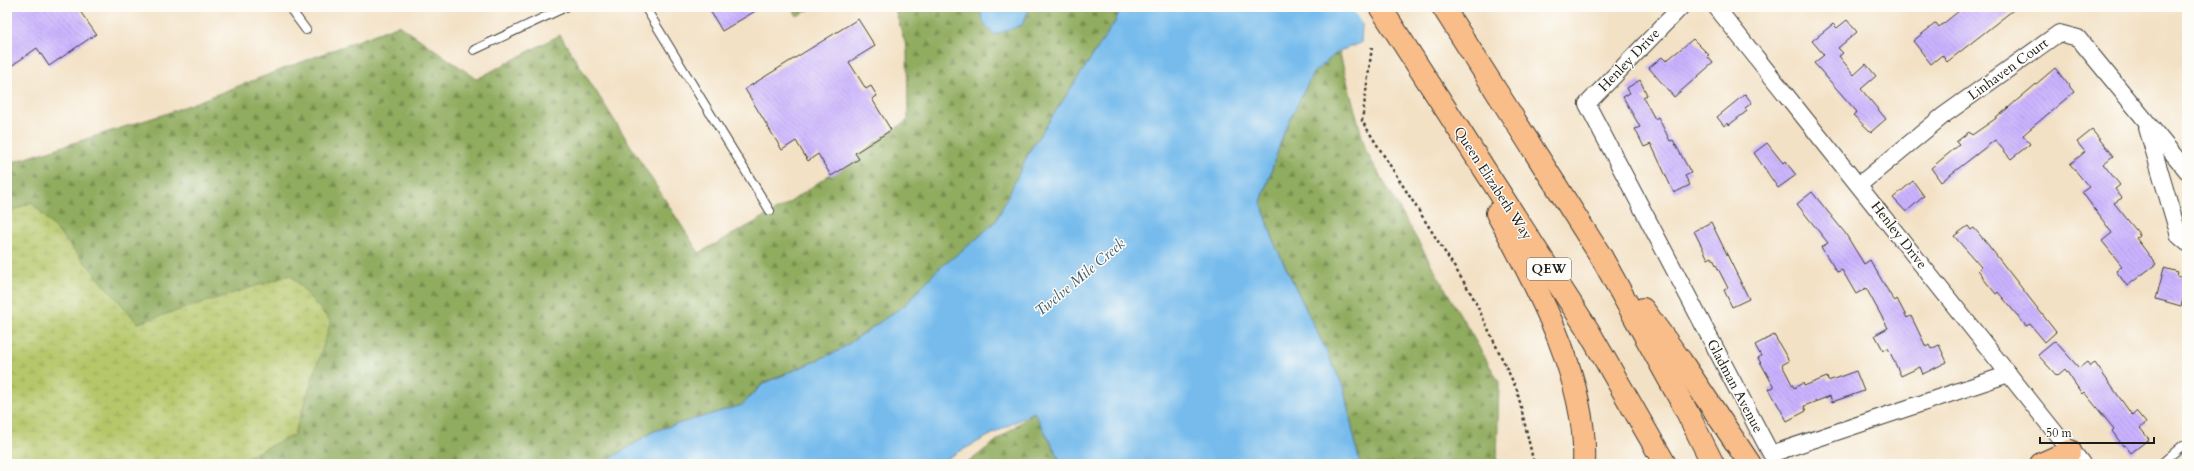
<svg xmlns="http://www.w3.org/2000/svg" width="2194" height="471" font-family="Cardo,serif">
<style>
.forest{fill:url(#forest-firs);stroke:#56643d}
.wetland{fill:url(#wetland-marsh);stroke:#697243}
.water{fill:#76bbec;stroke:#496c84}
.pier{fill:#f3e1c5}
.building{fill:url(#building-back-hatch)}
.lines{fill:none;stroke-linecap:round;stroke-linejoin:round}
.service-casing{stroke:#3c3a35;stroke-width:10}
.minor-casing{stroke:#3c3a35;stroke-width:18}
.tertiary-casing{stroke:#3c3a35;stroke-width:22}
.motorway-casing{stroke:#3c3a35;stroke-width:24}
.path{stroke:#3c3a35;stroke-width:2.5;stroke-dasharray:3 3;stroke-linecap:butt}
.service{stroke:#fff;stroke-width:8}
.minor{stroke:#fff;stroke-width:16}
.tertiary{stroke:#fff;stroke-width:20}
.motorway{stroke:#f8bd89;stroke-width:22}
.labels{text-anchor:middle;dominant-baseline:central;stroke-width:3;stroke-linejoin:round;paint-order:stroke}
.shield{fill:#fdfcf7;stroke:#605f5e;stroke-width:1}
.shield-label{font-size:13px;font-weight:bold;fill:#1c1c1c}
.street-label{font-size:14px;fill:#1c1c1c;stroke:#fdfcf7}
.water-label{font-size:15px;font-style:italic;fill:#405c6f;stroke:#fdfcf7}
</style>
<defs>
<pattern id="forest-firs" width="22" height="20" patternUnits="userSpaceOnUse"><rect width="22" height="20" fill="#90ac5e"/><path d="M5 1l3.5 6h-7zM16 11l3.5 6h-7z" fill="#758b4d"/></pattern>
<pattern id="wetland-marsh" width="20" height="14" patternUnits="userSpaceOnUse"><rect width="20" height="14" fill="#b6c76a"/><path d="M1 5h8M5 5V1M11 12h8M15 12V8" fill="none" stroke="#9caa5b"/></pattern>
<pattern id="building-back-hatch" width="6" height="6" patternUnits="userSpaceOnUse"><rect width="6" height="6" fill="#cab2fe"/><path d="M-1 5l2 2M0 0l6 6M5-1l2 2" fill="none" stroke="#ad98d9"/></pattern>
</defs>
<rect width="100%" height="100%" fill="#fdfcf7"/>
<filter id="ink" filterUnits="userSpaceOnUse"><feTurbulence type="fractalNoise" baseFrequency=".025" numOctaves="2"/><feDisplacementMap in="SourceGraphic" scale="8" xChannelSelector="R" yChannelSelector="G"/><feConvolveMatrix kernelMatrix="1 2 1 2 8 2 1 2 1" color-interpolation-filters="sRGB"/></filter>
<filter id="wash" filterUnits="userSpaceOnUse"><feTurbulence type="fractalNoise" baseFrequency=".012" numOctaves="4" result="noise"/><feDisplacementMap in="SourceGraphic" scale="16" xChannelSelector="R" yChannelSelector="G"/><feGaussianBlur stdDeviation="0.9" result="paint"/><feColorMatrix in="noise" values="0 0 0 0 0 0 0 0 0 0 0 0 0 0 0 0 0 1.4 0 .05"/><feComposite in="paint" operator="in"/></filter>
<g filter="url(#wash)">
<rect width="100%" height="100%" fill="#f3e1c5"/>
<!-- forest -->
<g class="forest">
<polygon points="792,7 814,7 797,16"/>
<polygon points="894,7 979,7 984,24 1022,25 1030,7 1121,7 1115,22 1030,150 996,221 973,242 937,270 906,304 838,351 763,383 742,405 654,431 602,464 7,464 7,164 165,114 399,25 477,79 560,35 699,253 786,205 908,120 907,49"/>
<polygon points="1339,51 1366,151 1499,382 1497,464 1360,464 1343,386 1275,245 1261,202 1284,132 1313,72"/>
<polygon points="1034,412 1059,458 1057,464 966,464"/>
</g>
<!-- wetland -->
<polygon class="wetland" points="32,202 138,323 291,275 331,322 294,435 232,464 7,464 7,213"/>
<!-- water -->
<g class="water">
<polygon points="979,7 1030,7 1022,25 994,35 984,24"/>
<polygon points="1121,7 1363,7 1361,43 1339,51 1313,73 1284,132 1261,202 1275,245 1343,386 1360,464 1057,464 1059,458 1034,412 936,464 602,464 654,431 742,405 763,384 838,351 906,304 937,270 973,242 996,221 1030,150 1115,22"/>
</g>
<!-- pier -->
<polygon class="pier" points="1351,7 1365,7 1364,27"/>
<g id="blocks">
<!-- building -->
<g class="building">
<polygon points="7,7 77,7 96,34 49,66 37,48 7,69"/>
<polygon points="708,7 762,7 722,31"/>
<polygon points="1964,7 2017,7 1947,62 1942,55 1931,64 1913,41 1936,23 1939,27"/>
<polygon points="858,19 875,46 849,62 866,89 871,86 877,96 872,99 891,130 855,153 859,159 831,176 818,154 808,161 796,141 782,150 745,89"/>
<polygon points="1847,20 1857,32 1838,48 1843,53 1839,56 1854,75 1866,64 1876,76 1861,89 1886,119 1871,132 1853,115 1857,112 1814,63 1824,55 1812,41 1833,24 1837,28"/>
<polygon points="1693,39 1709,55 1707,56 1713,63 1674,97 1649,68 1662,57 1666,61"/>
<polygon points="2055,68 2074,92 2023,135 2030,144 2011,159 1995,140 1941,182 1931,168 1959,145 1956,142 1969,132 1972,135 1995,119"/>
<polygon points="1640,80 1647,95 1643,97 1655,119 1658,117 1670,141 1673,140 1691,173 1685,176 1690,185 1674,193 1651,144 1644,147 1635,129 1640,127 1623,97 1630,93 1627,88"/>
<polygon points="1745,94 1752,103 1745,108 1747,111 1729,125 1728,123 1724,126 1717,117"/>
<polygon points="2092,130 2113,156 2103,164 2120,185 2115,189 2122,198 2114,203 2140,235 2136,238 2156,264 2127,286 2116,271 2122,266 2102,241 2112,233 2082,192 2089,187 2070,164 2085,152 2077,142"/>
<polygon points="1767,143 1783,163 1785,161 1796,175 1778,188 1754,153"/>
<polygon points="1913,181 1924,196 1906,212 1893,198"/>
<polygon points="1812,192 1845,233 1864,264 1870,260 1891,296 1895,301 1897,299 1907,318 1911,316 1926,347 1929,345 1931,349 1939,345 1947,362 1923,374 1920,367 1901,376 1888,348 1883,350 1875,335 1888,328 1866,288 1856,294 1842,270 1837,272 1821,247 1828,243 1797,204"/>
<polygon points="1711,222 1749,299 1732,307 1724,290 1728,288 1712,257 1708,259 1694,231"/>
<polygon points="1968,226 1971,230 1974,228 1989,246 2056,332 2045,342 2030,324 2026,326 1998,292 1996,294 1982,277 1983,276 1978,270 1981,267 1954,236"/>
<polygon points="2164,268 2178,272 2177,276 2187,279 2187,287 2181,306 2156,299"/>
<polygon points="1774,335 1789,361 1782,365 1794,388 1803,383 1804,386 1827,377 1828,381 1856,371 1864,391 1832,402 1830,396 1804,406 1806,411 1787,421 1769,389 1774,387 1758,358 1761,356 1755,345"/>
<polygon points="2055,341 2079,368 2087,362 2090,366 2095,363 2132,415 2136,411 2146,423 2140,428 2149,439 2131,453 2125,445 2123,446 2112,431 2114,429 2084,392 2082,394 2065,369 2057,376 2038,355"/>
</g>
</g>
</g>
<g filter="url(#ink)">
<use href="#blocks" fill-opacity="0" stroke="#3c3a35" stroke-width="1"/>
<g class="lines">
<defs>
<g id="service">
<polyline points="289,7 306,30"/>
<polyline points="645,7 770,211"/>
<polyline points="474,50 566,7"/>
<polyline points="2161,464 2183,445"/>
</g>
<g id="minor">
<polyline points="1681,7 1587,104 1771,454 2009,374"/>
<polyline points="1716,7 2070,451"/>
<polyline points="2147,128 2179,236 2187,243"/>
<polyline points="1859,185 1944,115 2059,33 2078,38 2187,171"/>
</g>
<polyline id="tertiary" points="2070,451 2080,464"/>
<g id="motorway">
<polyline points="1380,7 1588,330 1665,464"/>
<polyline points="1443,7 1602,258 1686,410 1713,464"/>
<path d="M1497 213C1536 286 1588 379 1584 464"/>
<polyline points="1643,309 1681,361 1750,464"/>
<polyline points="2041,464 2070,451"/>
</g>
</defs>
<!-- service casing -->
<use href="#service" class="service-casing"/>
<!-- minor casing -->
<use href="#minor" class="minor-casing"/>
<!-- tertiary casing -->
<use href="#tertiary" class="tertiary-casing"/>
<!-- motorway casing -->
<use href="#motorway" class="motorway-casing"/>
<!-- path -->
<polyline class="path" points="1372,47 1362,121 1472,295 1517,390 1534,464"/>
<!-- service -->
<use href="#service" class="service"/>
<!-- minor -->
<use href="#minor" class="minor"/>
<!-- tertiary -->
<use href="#tertiary" class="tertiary"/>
<!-- motorway -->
<use href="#motorway" class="motorway"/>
</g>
</g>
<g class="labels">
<!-- shield labels -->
<rect class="shield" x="1527" y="258" width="44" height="22" rx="3"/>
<g class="shield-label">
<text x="1549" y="269">QEW</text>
</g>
<!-- street labels -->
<g class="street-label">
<text transform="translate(1629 60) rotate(-46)">Henley Drive</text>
<text transform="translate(2008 69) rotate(-36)">Linhaven Court</text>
<text transform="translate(1493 183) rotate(57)">Queen Elizabeth Way</text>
<text transform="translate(1899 235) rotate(52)">Henley Drive</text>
<text transform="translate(1735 386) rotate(62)">Gladman Avenue</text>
</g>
<!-- water labels -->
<g class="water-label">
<text transform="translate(1080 277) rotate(-40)">Twelve Mile Creek</text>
</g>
</g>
<!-- margin -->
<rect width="2194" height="471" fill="none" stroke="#fdfcf7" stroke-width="24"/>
<!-- scale -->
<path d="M2040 437v6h114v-6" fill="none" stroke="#1c1c1c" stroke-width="2"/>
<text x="2046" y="437" font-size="12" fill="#1c1c1c" stroke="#fdfcf7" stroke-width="3" paint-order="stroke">50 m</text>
</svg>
